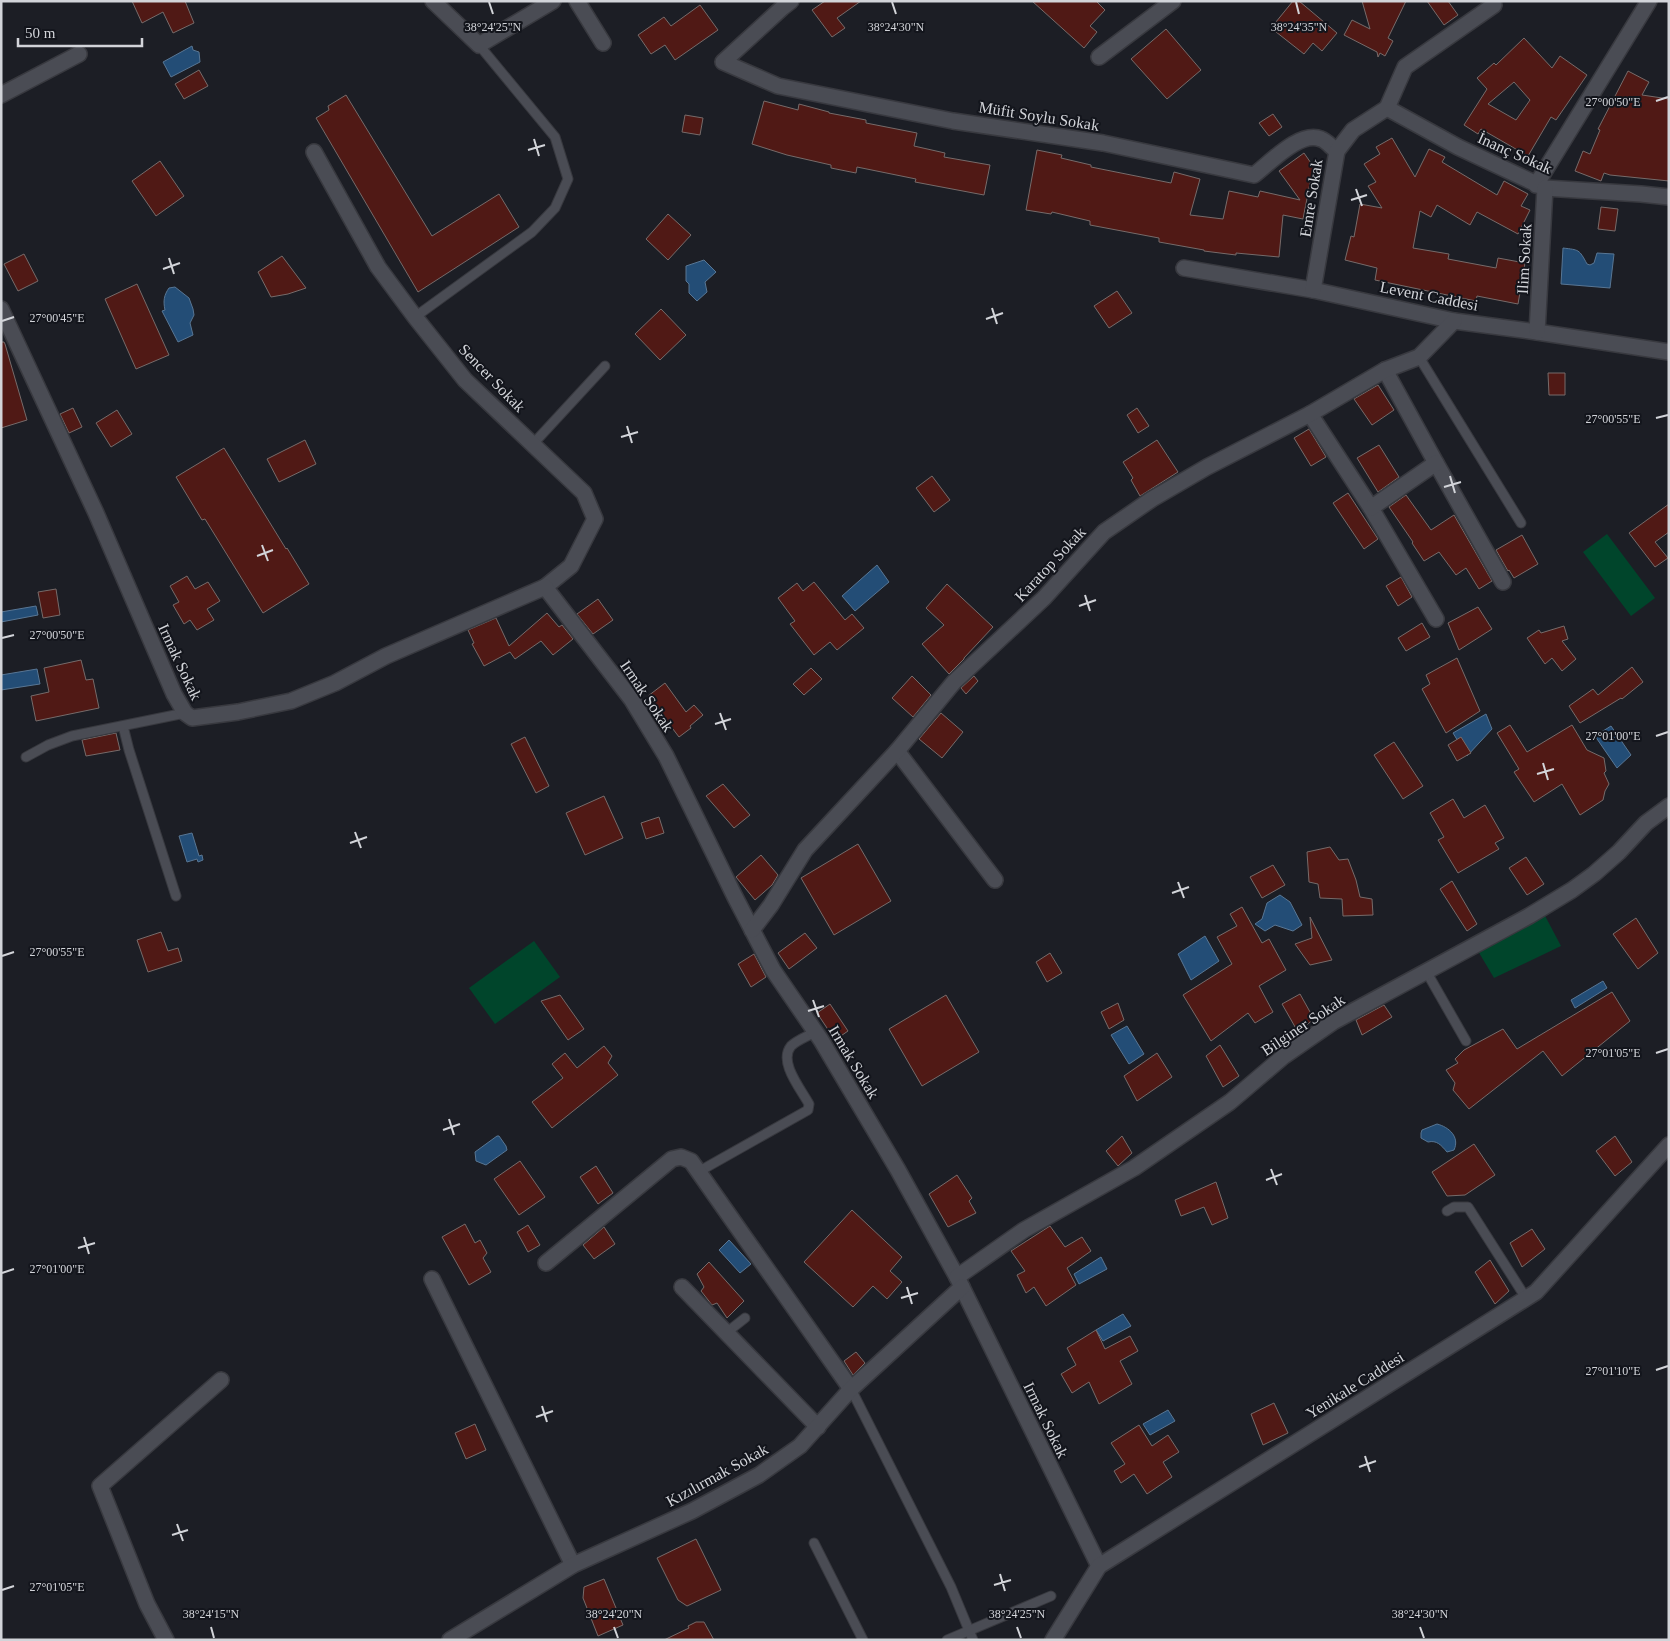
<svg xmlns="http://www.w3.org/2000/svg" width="1670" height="1641" font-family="'Times New Roman',serif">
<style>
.green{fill:#00452b}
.water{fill:#234d76;stroke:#587694}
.building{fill:#501915;stroke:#766b6a;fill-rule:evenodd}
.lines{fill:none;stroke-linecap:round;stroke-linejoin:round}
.lane-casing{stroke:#38393f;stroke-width:11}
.street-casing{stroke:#38393f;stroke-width:18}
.secondary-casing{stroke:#38393f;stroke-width:18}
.lane{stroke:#4a4c54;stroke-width:9}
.street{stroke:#4a4c54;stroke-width:15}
.secondary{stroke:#4a4c54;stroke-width:15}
.ticks{fill:none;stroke:#d2d4d9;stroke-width:2}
.labels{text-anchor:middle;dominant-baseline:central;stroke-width:4;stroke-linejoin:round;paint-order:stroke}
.street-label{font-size:16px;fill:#d2d4d9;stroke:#13151c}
.ticks-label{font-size:12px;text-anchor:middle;fill:#d2d4d9;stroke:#13151c;stroke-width:4;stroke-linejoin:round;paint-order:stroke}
</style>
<rect width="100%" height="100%" fill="#1c1e25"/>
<!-- green -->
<g class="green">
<polygon points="1607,534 1655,598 1631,616 1583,552"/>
<polygon points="1543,912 1561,946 1494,978 1475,946"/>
<polygon points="534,941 560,977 495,1024 469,988"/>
</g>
<!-- water -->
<g class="water">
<polygon points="192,46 193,50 199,52 200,62 171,77 163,62"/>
<path d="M1563 248C1579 250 1579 249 1587 264L1590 265 1594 263 1597 253 1614 254 1610 288 1561 284Z"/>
<polygon points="704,260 716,272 705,282 707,292 697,301 689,293 689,284 686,281 686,266"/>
<path d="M175 287 189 298 193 309 194 315 190 323 193 335 178 342 162 311 165 310C163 301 164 295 169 288Z"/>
<polygon points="877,565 889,582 855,611 842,596"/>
<polygon points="36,606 38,615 1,622 1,612"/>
<polygon points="37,669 40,684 1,690 1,675"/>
<polygon points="1486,714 1492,729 1467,756 1453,733"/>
<polygon points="1611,726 1631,755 1617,768 1595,736"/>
<polygon points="192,833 199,856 202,855 203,860 198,862 197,859 187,862 179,836"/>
<polygon points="1280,895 1290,902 1302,925 1293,931 1275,925 1265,931 1255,924 1262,919 1267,903"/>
<polygon points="1205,936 1219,961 1191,980 1178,954"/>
<polygon points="1603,981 1607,988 1575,1008 1571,1000"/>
<polygon points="1127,1026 1144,1054 1129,1064 1111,1035"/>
<path d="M1437 1124C1449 1127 1460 1137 1454 1150L1447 1152C1441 1145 1437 1140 1428 1142L1421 1138V1133L1422 1130Z"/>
<polygon points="497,1136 499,1136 506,1146 507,1150 486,1165 476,1161 475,1152"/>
<polygon points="729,1240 751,1264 740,1273 719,1250"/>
<polygon points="1101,1257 1107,1269 1079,1284 1074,1274"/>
<polygon points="1123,1314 1131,1326 1103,1341 1096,1330"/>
<polygon points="1168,1410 1175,1421 1150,1435 1143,1424"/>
</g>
<!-- building -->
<g class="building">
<polygon points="132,1 185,1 194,23 173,33 163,12 142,23"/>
<polygon points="825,1 861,1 837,18 845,28 832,37 812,10"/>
<polygon points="1032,1 1096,1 1105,10 1090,26 1097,32 1084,48"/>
<polygon points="1293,1 1299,1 1337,33 1322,51 1313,43 1304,54 1271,28"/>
<polygon points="1362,1 1406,1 1388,38 1393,41 1385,56 1380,53 1378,57 1377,52 1344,35 1352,20 1370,29"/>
<polygon points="1427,1 1448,1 1458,15 1444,25"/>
<polygon points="700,5 718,30 675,60 665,45 651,54 638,35 664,17 671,26"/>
<polygon points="1166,29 1201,70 1167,99 1131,59"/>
<path d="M1524 38 1552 68 1560 56 1587 75 1556 120 1551 117 1528 156 1481 129 1478 134 1464 125 1487 89 1477 78 1494 63 1496 65ZM1514 82 1530 100 1516 120 1488 104Z"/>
<polygon points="199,70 208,86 184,99 175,84"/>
<polygon points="1628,71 1649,82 1642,95 1669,99 1669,181 1610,175 1604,173 1601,181 1575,171 1583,151 1590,154 1600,130 1598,129"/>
<polygon points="346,95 432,236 499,194 519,227 418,292 316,118 329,110 328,106"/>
<polygon points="764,101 798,110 799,104 829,112 829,113 866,120 866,123 917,133 914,146 945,153 944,157 990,165 984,195 915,182 916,179 857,167 856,173 831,168 831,165 787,155 752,144"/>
<polygon points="1273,114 1282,127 1269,136 1259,123"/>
<polygon points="685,115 703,118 700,135 682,132"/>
<polygon points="1392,138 1415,177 1429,149 1445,157 1442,162 1497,195 1504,181 1528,194 1521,206 1530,210 1518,234 1477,212 1470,225 1437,205 1431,217 1420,211 1413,248 1449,254 1448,259 1496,268 1498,258 1525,263 1518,304 1477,296 1476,301 1375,280 1377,268 1345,260 1351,236 1354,237 1360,204 1382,208 1368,186 1376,182 1364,164 1380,154 1376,147"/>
<polygon points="1037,150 1062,155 1061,158 1091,165 1091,167 1171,183 1174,172 1200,179 1190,215 1223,219 1229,191 1258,197 1260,191 1300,200 1279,171 1304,153 1320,176 1310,183 1303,219 1283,215 1279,257 1236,253 1236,255 1204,251 1204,250 1159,242 1159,238 1090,225 1090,221 1052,212 1051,214 1026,210"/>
<polygon points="160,161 184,196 156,216 132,181"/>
<polygon points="1601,207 1618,209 1615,231 1598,229"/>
<polygon points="668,214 691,235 668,260 646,239"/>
<polygon points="24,254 38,281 18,291 4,264"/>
<polygon points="282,256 306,288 288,294 271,297 258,272"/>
<polygon points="137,284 169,355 136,369 105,299"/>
<polygon points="1117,291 1132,313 1109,328 1094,306"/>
<polygon points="661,309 686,335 660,360 635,334"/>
<polygon points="1,342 4,342 5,344 27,420 1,428"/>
<polygon points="1548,373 1565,373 1565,395 1549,395"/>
<polygon points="1378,385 1394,410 1372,425 1354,399"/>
<polygon points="73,408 82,427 69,433 60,414"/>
<polygon points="1137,408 1149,426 1138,433 1127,415"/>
<polygon points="117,410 132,434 111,447 96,423"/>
<polygon points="1309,429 1326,457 1311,466 1294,438"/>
<polygon points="305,440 316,464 279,482 267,459"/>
<polygon points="1157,440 1178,472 1140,496 1131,480 1133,478 1123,462"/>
<polygon points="1379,445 1399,477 1378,492 1357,458"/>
<polygon points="224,448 286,549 287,548 309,584 263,613 205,519 202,520 176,477"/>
<polygon points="932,476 950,500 934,512 916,488"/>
<polygon points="1348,493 1378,539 1364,549 1333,503"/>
<polygon points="1406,495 1431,530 1454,515 1492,581 1479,589 1466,568 1456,575 1439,552 1424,561 1412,543 1413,542 1389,507"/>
<polygon points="1669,504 1669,532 1655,542 1668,558 1655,567 1629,533"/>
<polygon points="1522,535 1538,564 1514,578 1509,570 1508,571 1496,550"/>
<polygon points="187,576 195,589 208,582 220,601 207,609 214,620 197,630 190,620 184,624 173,605 179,602 170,586"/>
<polygon points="1401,577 1412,597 1398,606 1386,586"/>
<polygon points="814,582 845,620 852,614 864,628 837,650 830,642 814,655 790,624 795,621 778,598 797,583 803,591"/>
<polygon points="947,584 993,627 964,658 964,659 949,674 922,644 944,625 926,608"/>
<polygon points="56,589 60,615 43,618 38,592"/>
<polygon points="598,599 613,620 593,634 577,614"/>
<polygon points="1478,607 1492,629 1459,650 1448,623"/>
<polygon points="547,613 559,627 562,625 573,639 553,655 541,641 515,659 510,652 484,666 472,644 474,643 468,630 496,618 509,646"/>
<polygon points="1422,623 1430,637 1406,651 1398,638"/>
<polygon points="1564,626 1568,639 1562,641 1576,659 1562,671 1552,658 1545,664 1527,638 1539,630 1541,633"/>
<polygon points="1457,658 1480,711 1446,733 1422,689 1430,684 1426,675"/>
<polygon points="81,660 86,680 93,679 99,708 36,721 31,696 49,692 44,668"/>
<polygon points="1632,667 1643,682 1622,699 1621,698 1580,723 1569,706 1593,689 1598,695"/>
<polygon points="811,668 822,679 804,695 793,684"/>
<polygon points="912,676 931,695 913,717 892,698"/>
<polygon points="974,676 978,681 966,694 961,688"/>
<polygon points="665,683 686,712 694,705 703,715 690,726 691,728 679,737 648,696"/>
<polygon points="941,713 963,732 942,758 919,739"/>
<polygon points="1510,725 1527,752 1572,725 1587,750 1604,758 1606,771 1604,773 1609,784 1605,791 1603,800 1580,815 1562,784 1534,802 1514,772 1519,769 1497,733"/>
<polygon points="116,733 120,750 86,756 82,740"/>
<polygon points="525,737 549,786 536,793 511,744"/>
<polygon points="1461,737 1471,753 1457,761 1448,745"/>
<polygon points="1394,742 1423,786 1403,799 1374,755"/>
<polygon points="723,784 750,815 734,828 706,796"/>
<polygon points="604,796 623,838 585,855 566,813"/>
<polygon points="1453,799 1464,818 1485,805 1504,838 1495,843 1499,849 1458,873 1438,840 1444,837 1430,813"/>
<polygon points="659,817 664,833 646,839 641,823"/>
<polygon points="858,844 891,901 834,935 801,878"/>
<polygon points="1330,847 1339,860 1348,859 1356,880 1360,897 1372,899 1373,915 1343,916 1342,899 1320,898 1318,884 1309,882 1307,852"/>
<polygon points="761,855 778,875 772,885 755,900 736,877"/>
<polygon points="1526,857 1544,884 1527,895 1509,868"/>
<polygon points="1273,865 1285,885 1262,898 1250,877"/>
<polygon points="1452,881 1477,924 1467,931 1440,889"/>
<polygon points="1242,907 1262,943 1269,939 1286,970 1259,986 1273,1012 1255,1023 1248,1013 1211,1041 1183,995 1232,964 1217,937 1237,926 1230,914"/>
<polygon points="1310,917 1332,960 1310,965 1295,944 1312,938"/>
<polygon points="1636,918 1658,953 1638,969 1613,934"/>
<polygon points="161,932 168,951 178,948 182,961 148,972 137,940"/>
<polygon points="805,933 817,948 789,969 778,953"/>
<polygon points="1050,953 1062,973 1047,982 1036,962"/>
<polygon points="754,954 766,977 751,987 738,964"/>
<polygon points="1612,992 1630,1021 1562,1076 1543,1051 1469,1109 1453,1090 1455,1083 1446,1070 1458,1063 1455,1059 1464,1050 1503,1029 1517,1049"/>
<polygon points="1300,994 1314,1019 1298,1032 1282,1004"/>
<polygon points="560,995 584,1029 568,1040 541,1001"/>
<polygon points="946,995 979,1052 922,1086 889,1029"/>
<polygon points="1118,1003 1124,1020 1109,1029 1101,1012"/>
<polygon points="830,1004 848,1031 835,1040 817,1013"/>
<polygon points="1384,1005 1392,1017 1362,1035 1356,1020"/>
<polygon points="1220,1045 1239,1076 1223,1087 1206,1056"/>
<polygon points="604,1046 612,1056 608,1063 618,1075 552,1128 532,1102 563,1078 552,1064 565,1053 577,1068"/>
<polygon points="1157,1053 1172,1077 1137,1101 1124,1076"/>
<polygon points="1122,1136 1132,1153 1118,1166 1106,1151"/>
<polygon points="1615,1136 1632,1162 1615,1176 1596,1151"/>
<polygon points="1474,1144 1495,1175 1465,1195 1447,1196 1432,1172"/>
<polygon points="520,1161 545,1197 519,1215 494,1179"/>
<polygon points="596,1166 613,1193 598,1204 580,1177"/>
<polygon points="957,1175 972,1198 969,1201 976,1213 948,1227 929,1194"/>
<polygon points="1216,1182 1228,1218 1212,1225 1204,1207 1181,1216 1175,1200"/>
<polygon points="852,1210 902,1257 890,1271 902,1282 887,1299 873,1286 853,1307 804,1262"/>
<polygon points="465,1224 475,1243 480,1240 487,1253 483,1258 491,1272 469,1285 442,1237"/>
<polygon points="528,1225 540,1245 528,1252 517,1232"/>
<polygon points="1050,1226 1065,1247 1082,1237 1091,1251 1067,1268 1076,1285 1046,1306 1034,1287 1026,1293 1017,1275 1025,1271 1011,1251"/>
<polygon points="604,1227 615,1244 594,1259 583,1245"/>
<polygon points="1532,1229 1545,1249 1522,1267 1510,1243"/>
<polygon points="1490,1260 1509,1291 1495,1304 1475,1272"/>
<polygon points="709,1262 744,1301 727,1318 717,1303 712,1305 701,1291 704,1287 697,1274"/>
<polygon points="1096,1330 1105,1349 1130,1336 1138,1351 1120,1361 1132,1384 1099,1404 1089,1382 1072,1393 1061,1374 1076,1365 1067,1348"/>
<polygon points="856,1352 865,1363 853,1375 844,1361"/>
<polygon points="1274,1403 1288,1433 1263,1445 1251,1414"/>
<polygon points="475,1424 486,1450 466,1459 455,1433"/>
<polygon points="1139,1425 1152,1446 1168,1435 1179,1452 1163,1462 1172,1477 1147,1494 1134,1474 1121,1483 1114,1471 1125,1464 1111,1443"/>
<polygon points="696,1539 721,1590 687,1606 678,1600 657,1558"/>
<polygon points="604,1579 623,1625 598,1636 583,1598 584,1587"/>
<polygon points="696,1622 704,1622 714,1640 664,1640 689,1628 688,1626"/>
</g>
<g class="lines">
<defs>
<g id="lane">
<polyline points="415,317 532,232 555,208 568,179 555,137 479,45"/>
<polyline points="1419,357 1521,523"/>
<polyline points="533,444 605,366"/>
<polyline points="123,726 129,750 176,896"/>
<polyline points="26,757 48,745 72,736 185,713"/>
<polyline points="1426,971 1466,1041"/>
<path d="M698 1172 808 1110 809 1104C801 1089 778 1062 791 1046 797 1040 808 1036 815 1032"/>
<polyline points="1447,1211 1454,1207 1468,1207 1526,1298"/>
<polyline points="726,1333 745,1318"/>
<polyline points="851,1389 951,1587 973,1640"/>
<polyline points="814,1543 863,1640"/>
<polyline points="947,1640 1051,1596"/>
</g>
<g id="street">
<polyline points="433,1 479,45 553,1"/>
<polyline points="577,1 603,43"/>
<path d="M791 1 782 8 723 62 778 86 953 121 1103 143 1254 175C1270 163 1300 130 1321 139 1327 141 1332 148 1337 151"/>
<polyline points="1099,57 1173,1"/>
<polyline points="1,95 79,54"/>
<polyline points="1387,108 1458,147 1545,188 1641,194 1669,197"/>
<polyline points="314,152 378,267 415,317 465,380 584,493 595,519 571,566 545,587"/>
<polyline points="1536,185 1649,1"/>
<polyline points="1184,268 1313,290 1454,321 1537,332 1669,352"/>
<polyline points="1313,290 1337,151 1353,130 1387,108 1405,67 1494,5"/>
<polyline points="1,309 96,513 174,694 185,713 192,718 238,712 291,701 335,683 386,656 545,587 632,700 666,756 735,897 773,970 821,1040 898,1170 957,1277 1099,1566"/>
<polyline points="1537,332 1545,188"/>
<polyline points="1385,370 1436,463 1503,582"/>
<polyline points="1310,414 1371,508 1436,619"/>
<polyline points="1371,508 1436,463"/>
<polyline points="897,751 995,880"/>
<polyline points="752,930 771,905 805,850 897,751 954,682 1044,598 1104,532 1152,499 1207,467 1310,414 1385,370 1419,357 1454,321"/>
<polyline points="546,1263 672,1159 681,1157 691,1161 851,1389"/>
<polyline points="957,1277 1024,1230 1134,1168 1230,1102 1284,1056 1333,1022 1529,916 1572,890 1594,874 1619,852 1646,823 1669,806"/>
<polyline points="432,1279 573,1565"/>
<polyline points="682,1287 818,1427"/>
<polyline points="166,1640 147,1604 100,1486 221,1380"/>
<polyline points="450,1640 573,1565 692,1511 759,1475 800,1446 851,1389 962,1287"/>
</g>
<polyline id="secondary" points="1053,1640 1099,1566 1536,1292 1669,1145"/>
</defs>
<!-- lane casing -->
<use href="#lane" class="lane-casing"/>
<!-- street casing -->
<use href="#street" class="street-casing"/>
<!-- secondary casing -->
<use href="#secondary" class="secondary-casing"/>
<!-- lane -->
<use href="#lane" class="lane"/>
<!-- street -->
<use href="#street" class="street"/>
<!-- secondary -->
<use href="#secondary" class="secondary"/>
</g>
<!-- ticks -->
<path class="ticks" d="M489 2 493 14M892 2 896 14M1296 2 1299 14M1656 101 1668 97M534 139 539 156M528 150 545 145M1356 189 1362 206M1351 200 1367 195M169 258 174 274M163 269 180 263M992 308 997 324M986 319 1003 313M2 321 14 317M1656 418 1668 415M627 426 632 443M621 437 638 432M1450 476 1455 493M1444 487 1461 482M262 545 268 561M257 556 273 550M1085 595 1090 611M1079 606 1096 600M2 638 14 635M720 713 726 730M715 724 731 719M1656 736 1668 732M1543 763 1548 780M1537 774 1554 769M355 832 361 848M350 843 367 837M1178 882 1184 898M1172 893 1189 887M2 956 14 952M813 1000 819 1017M808 1011 824 1006M1656 1053 1668 1049M449 1119 454 1135M443 1130 460 1124M1271 1169 1277 1185M1266 1180 1282 1174M84 1237 89 1254M78 1248 95 1243M2 1273 14 1269M907 1287 912 1304M901 1298 918 1293M1656 1370 1668 1366M542 1406 547 1422M536 1417 553 1411M1365 1456 1370 1472M1359 1467 1376 1461M177 1524 183 1541M172 1535 188 1530M1000 1574 1005 1591M994 1585 1011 1580M2 1590 14 1586M211 1627 214 1638M614 1627 618 1638M1017 1627 1021 1638M1420 1627 1424 1638"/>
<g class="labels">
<!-- street labels -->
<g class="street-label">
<text transform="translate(1039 116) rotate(9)">Müfit Soylu Sokak</text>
<text transform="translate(1515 153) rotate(24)">İnanç Sokak</text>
<text transform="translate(1311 198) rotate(-81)">Emre Sokak</text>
<text transform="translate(1524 259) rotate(-87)">Ilim Sokak</text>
<text transform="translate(1429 296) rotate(11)">Levent Caddesi</text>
<text transform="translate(492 378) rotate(46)">Sencer Sokak</text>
<text transform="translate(1050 564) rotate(-47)">Karatop Sokak</text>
<text transform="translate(180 662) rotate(65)">Irmak Sokak</text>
<text transform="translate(647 696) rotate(56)">Irmak Sokak</text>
<text transform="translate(1303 1025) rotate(-34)">Bilginer Sokak</text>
<text transform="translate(854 1062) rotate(59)">Irmak Sokak</text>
<text transform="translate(1355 1385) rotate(-32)">Yenikale Caddesi</text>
<text transform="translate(1046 1420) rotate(64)">Irmak Sokak</text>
<text transform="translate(717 1475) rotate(-29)">Kızılırmak Sokak</text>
</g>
</g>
<g class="ticks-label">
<text x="493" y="31">38°24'25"N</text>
<text x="896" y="31">38°24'30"N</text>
<text x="1299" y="31">38°24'35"N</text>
<text x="1613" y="106">27°00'50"E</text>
<text x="57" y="322">27°00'45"E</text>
<text x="1613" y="423">27°00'55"E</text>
<text x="57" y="639">27°00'50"E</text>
<text x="1613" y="740">27°01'00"E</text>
<text x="57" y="956">27°00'55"E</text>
<text x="1613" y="1057">27°01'05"E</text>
<text x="57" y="1273">27°01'00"E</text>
<text x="1613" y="1375">27°01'10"E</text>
<text x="57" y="1591">27°01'05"E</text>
<text x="211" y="1618">38°24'15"N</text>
<text x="614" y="1618">38°24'20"N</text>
<text x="1017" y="1618">38°24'25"N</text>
<text x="1420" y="1618">38°24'30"N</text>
</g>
<!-- border -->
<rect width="1670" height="1641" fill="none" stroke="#d2d4d9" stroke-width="5"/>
<!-- scale -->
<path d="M18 38v8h124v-8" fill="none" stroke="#d2d4d9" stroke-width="2.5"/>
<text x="25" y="38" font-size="15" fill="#d2d4d9" stroke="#13151c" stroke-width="4" paint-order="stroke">50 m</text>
</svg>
